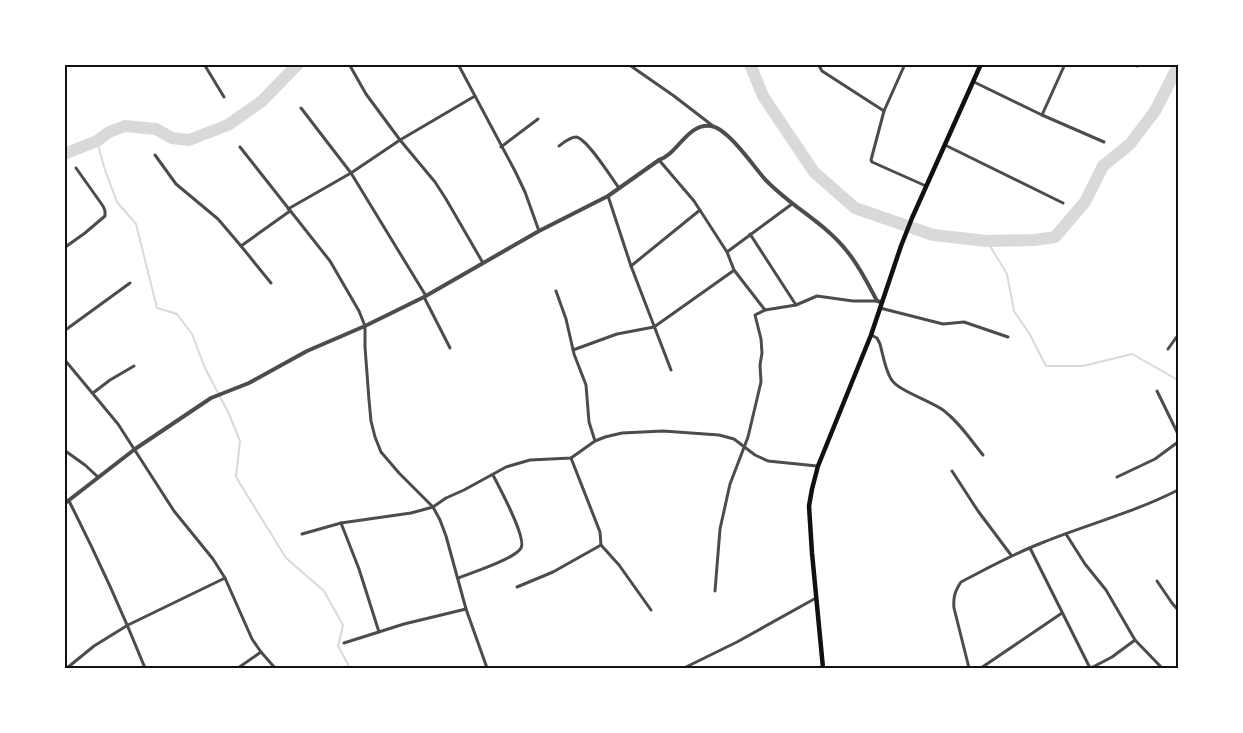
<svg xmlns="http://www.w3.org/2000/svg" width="1243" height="733" font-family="Jost,sans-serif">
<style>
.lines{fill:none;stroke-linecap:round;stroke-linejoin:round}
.stream{stroke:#d9d9d9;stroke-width:2}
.river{stroke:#d9d9d9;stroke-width:12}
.minor{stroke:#4c4c4c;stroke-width:3}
.tertiary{stroke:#4c4c4c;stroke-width:4}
.secondary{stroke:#111;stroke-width:4.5}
.neatline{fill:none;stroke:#111;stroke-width:2}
</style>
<rect width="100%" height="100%" fill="#fff"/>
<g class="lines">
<!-- stream -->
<g class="stream">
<polyline points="97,141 105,170 117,202 136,224 157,308 177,314 192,334 205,368 229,414 240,441 236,477 286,558 324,591 343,625 338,646 350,668"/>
<polyline points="987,241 1007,274 1014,311 1029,333 1046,366 1083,366 1132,354 1178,380"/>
</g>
<!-- river -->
<g class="river">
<polyline points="750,64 763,96 814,172 855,208 933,235 987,241 1035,240 1055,237 1085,202 1103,166 1130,144 1155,111 1175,72 1178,68"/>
<polyline points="64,154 97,141 109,132 125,126 156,129 172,138 189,140 228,125 262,101 298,64"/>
</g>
<!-- minor -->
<g class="minor">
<polyline points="204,64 224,97"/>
<polyline points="349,64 366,94 400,140 435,182 446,199 483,263"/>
<polyline points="458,64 515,171 525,192 539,231"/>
<polyline points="628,64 674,96 713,126"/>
<polyline points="818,64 822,71 884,111"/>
<polyline points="905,64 884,111 871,160 872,162 926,186"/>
<polyline points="1133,64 1137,66"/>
<polyline points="974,82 1042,115 1104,142"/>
<polyline points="301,108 351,173 426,296"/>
<polyline points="1042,115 1065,64"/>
<polyline points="945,145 1063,203"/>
<path d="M559 146C563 143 570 137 576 137 587 138 612 179 619 188"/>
<polyline points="240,147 330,261 359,311 365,326 365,347 369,400 371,421 375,437 381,452 399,473 433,507 440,520 446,536 466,609 487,668"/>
<polyline points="501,147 538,119"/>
<polyline points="155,155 176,184 218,219 241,246 290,211"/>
<polyline points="659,160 694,201 727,252 734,270 765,310"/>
<polyline points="608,196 631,266 671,370"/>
<polyline points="288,209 351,173 400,140 475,96"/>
<polyline points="750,234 796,305"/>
<polyline points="241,246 271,283"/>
<polyline points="64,248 85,233 105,216 105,211 103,206 76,168"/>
<polyline points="727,252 792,204"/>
<polyline points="631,266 700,210"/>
<polyline points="556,291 566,319 574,354 586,385 589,422 595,441"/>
<polyline points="424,297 450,348"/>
<polyline points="880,308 943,324 964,322 1008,337"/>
<polyline points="64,331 130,283"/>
<path d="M871 335 877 338 880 344C883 355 885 369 891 379 898 391 929 400 943 410 959 422 970 439 983 455"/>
<polyline points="1168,349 1178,335"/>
<polyline points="573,350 617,334 654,327 733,271"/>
<polyline points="64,359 118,424 174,511 213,559 225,578 252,639 261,652 275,668"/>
<polyline points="1157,391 1178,434"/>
<polyline points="93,393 110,380 134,366"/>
<polyline points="64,450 85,465 98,477"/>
<polyline points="571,458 600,532 601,545 619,565 651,610"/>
<polyline points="952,471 978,511 1011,555"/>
<polyline points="1117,477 1155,459 1178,442"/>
<path d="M69 501C97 556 122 611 145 668"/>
<polyline points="341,523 359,569 379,632"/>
<polyline points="302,534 341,523 411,513 433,507 446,498 464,490 506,467 530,460 571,458 595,441 605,437 622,433 663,431 719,435 734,439 755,455 768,461 817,466"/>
<polyline points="1066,534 1085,564 1106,590 1135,640 1162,668"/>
<polyline points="1030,548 1090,668"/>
<path d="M458 578C471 573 515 559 521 548 527 538 499 487 493 475"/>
<polyline points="1157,581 1172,603 1178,610"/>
<polyline points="517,587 553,572 601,545"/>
<polyline points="715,591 720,529 730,484 748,437 761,382 760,365 762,353 761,339 755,315 765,310 796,305 817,296 853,301 877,301"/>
<polyline points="344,643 404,624 466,609"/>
<polyline points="67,668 94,646 128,625 225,578"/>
<polyline points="238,668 261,652"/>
<polyline points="684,668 737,642 816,598"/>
<path d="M969 668 954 608C953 597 955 591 961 582 988 568 1015 553 1044 542 1089 524 1135 512 1178 490"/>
<polyline points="981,668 1062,613"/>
<polyline points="1091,668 1112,657 1135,640"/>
</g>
<!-- tertiary -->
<path class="tertiary" d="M64 504 135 449 211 398 249 383 307 351 365 326 424 297 539 231 608 196 659 160C678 154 687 123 711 126 727 128 752 164 763 177 788 205 823 221 846 250 859 265 868 284 877 301L881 302"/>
<!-- secondary -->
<polyline class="secondary" points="823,668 812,553 809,506 812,489 818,466 871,335 901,246 912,218 981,64"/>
</g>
<!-- border -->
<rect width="1243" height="733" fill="none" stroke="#ffffff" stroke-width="132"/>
<rect x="66" y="66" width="1111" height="601" class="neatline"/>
</svg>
